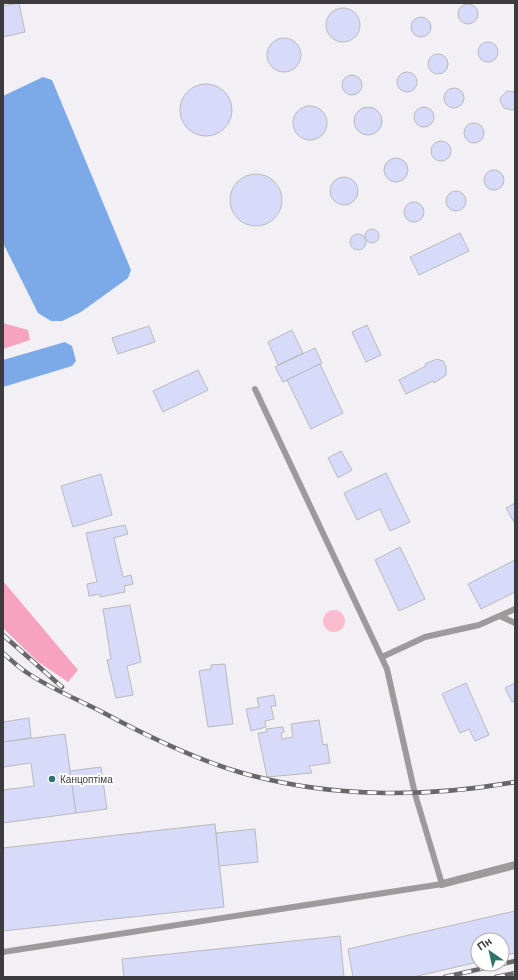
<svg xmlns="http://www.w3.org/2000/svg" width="518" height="980" font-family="Barlow,sans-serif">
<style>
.green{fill:#fcbcd0}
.forest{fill:#f7a3bf}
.water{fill:#7ca9e8}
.building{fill:#d8daf9;stroke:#b9b9be}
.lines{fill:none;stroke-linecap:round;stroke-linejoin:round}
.service{stroke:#9c9a9b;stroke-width:6}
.minor{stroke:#9c9a9b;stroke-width:8}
.rail-casing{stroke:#68676a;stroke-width:4.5}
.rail{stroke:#fff;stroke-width:3;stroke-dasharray:9;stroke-linecap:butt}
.poi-dot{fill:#2e7469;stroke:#fff;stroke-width:1.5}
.labels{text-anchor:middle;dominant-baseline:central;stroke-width:4;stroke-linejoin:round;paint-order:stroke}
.poi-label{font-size:10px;fill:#3c3b3d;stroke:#fff;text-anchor:start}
</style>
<rect width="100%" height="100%" fill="#f2f0f5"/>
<!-- green -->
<circle class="green" cx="334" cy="621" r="11"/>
<!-- forest -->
<g class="forest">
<polygon points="3,323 28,330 30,340 3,349"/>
<polygon points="3,581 78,670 68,682 37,661 3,628"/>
</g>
<!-- water -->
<g class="water">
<polygon points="43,77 52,80 131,270 128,278 81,312 62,321 51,321 38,313 3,243 3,96"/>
<polygon points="65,342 72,346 76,361 72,366 3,387 3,360"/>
</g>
<!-- building -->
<g class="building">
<polygon points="19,3 25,32 3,37 3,6"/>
<circle cx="468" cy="14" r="10"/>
<circle cx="343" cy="25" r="17"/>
<circle cx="421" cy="27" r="10"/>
<circle cx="284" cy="55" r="17"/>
<circle cx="488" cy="52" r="10"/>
<circle cx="438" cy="64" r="10"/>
<circle cx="407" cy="82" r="10"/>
<circle cx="352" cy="85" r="10"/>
<circle cx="206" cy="110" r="26"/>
<circle cx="454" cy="98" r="10"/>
<polygon points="507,91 515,92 515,109 512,110 504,108 500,101 501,97"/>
<circle cx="310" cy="123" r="17"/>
<circle cx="424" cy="117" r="10"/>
<circle cx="368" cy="121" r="14"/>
<circle cx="474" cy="133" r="10"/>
<circle cx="441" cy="151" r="10"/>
<circle cx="396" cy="170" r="12"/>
<circle cx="494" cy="180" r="10"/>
<circle cx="256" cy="200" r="26"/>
<circle cx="344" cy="191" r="14"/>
<circle cx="456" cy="201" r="10"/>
<circle cx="414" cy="212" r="10"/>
<circle cx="372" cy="236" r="7"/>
<polygon points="460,233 469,251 419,275 410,257"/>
<circle cx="358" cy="242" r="8"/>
<polygon points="367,325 381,355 366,362 352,332"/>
<polygon points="149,326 155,342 118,354 112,338"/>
<polygon points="292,330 303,353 278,365 268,342"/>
<polygon points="315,348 322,363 283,382 275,367"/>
<polygon points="437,359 443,361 446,367 446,375 434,383 433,381 406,394 399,380 426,366 425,364"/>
<polygon points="320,364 343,413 311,429 287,380"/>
<polygon points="198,370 208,390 163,412 153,391"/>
<polygon points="341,451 352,470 338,478 328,458"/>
<polygon points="386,473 410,522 390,531 380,509 357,520 344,493"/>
<polygon points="101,474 112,515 73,527 61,486"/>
<polygon points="515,503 515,524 506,508"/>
<polygon points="125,525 128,534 114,538 123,577 131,575 133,584 124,586 125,592 100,597 100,594 89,596 87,584 97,582 86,533"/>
<polygon points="400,547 425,599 399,611 375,560"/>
<polygon points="515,560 515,592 481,609 468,584"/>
<polygon points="130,605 141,662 127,666 133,695 116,698 107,660 111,659 103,609"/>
<polygon points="225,664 233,724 208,727 199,671 211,669 211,665"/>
<polygon points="466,683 489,735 475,741 469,729 460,733 442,694"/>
<polygon points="515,683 515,701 512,702 505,688"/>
<polygon points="274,695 276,706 271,706 274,719 265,721 266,727 251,731 246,709 259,707 257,698"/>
<polygon points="29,718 31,738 3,742 3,722"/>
<polygon points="319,720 323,745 327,744 330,763 309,766 312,773 267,777 258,733 267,732 266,729 283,727 284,732 281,733 282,739 293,737 291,724"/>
<polygon points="65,734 76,813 3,823 3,790 34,786 31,763 3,767 3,742"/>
<polygon points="101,767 107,809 76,813 70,771"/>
<polygon points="215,824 224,907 3,931 3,848"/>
<polygon points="255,829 258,862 219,866 216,833"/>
<polygon points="515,911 515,953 502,956 502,940 478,940 478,962 413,977 353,977 348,949"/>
<polygon points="340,936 344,977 124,977 122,959"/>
</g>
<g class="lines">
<!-- service -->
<g class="service">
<polyline points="500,616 515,623"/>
<polyline points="382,657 425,637 479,625 515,609"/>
<polyline points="3,952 442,884 415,794 387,669 255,389"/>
</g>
<!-- minor -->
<polyline class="minor" points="442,884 515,865"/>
<defs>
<g id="rail">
<polyline points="3,635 62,687"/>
<path d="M3 653C10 659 18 667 26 672 49 688 79 700 104 713 147 736 192 758 239 772 327 798 426 798 515 782"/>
<polyline points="445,977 515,961"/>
<polyline points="496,977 515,973"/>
</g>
</defs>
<!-- rail casing -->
<use href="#rail" class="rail-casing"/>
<!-- rail -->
<use href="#rail" class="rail"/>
</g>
<!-- markers -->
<circle class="poi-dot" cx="52" cy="779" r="4"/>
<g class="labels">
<!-- poi labels -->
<g class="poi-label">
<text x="60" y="779">Канцоптіма</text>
</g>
</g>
<!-- border -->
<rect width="518" height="980" fill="none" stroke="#3c3b3d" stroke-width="8"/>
<!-- north arrow -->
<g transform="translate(490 952) rotate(326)"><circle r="19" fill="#ffffff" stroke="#b1b1b1"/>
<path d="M0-3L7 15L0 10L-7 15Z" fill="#2e7469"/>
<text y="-6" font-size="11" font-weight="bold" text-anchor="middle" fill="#3c3b3d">Пн</text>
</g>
</svg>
